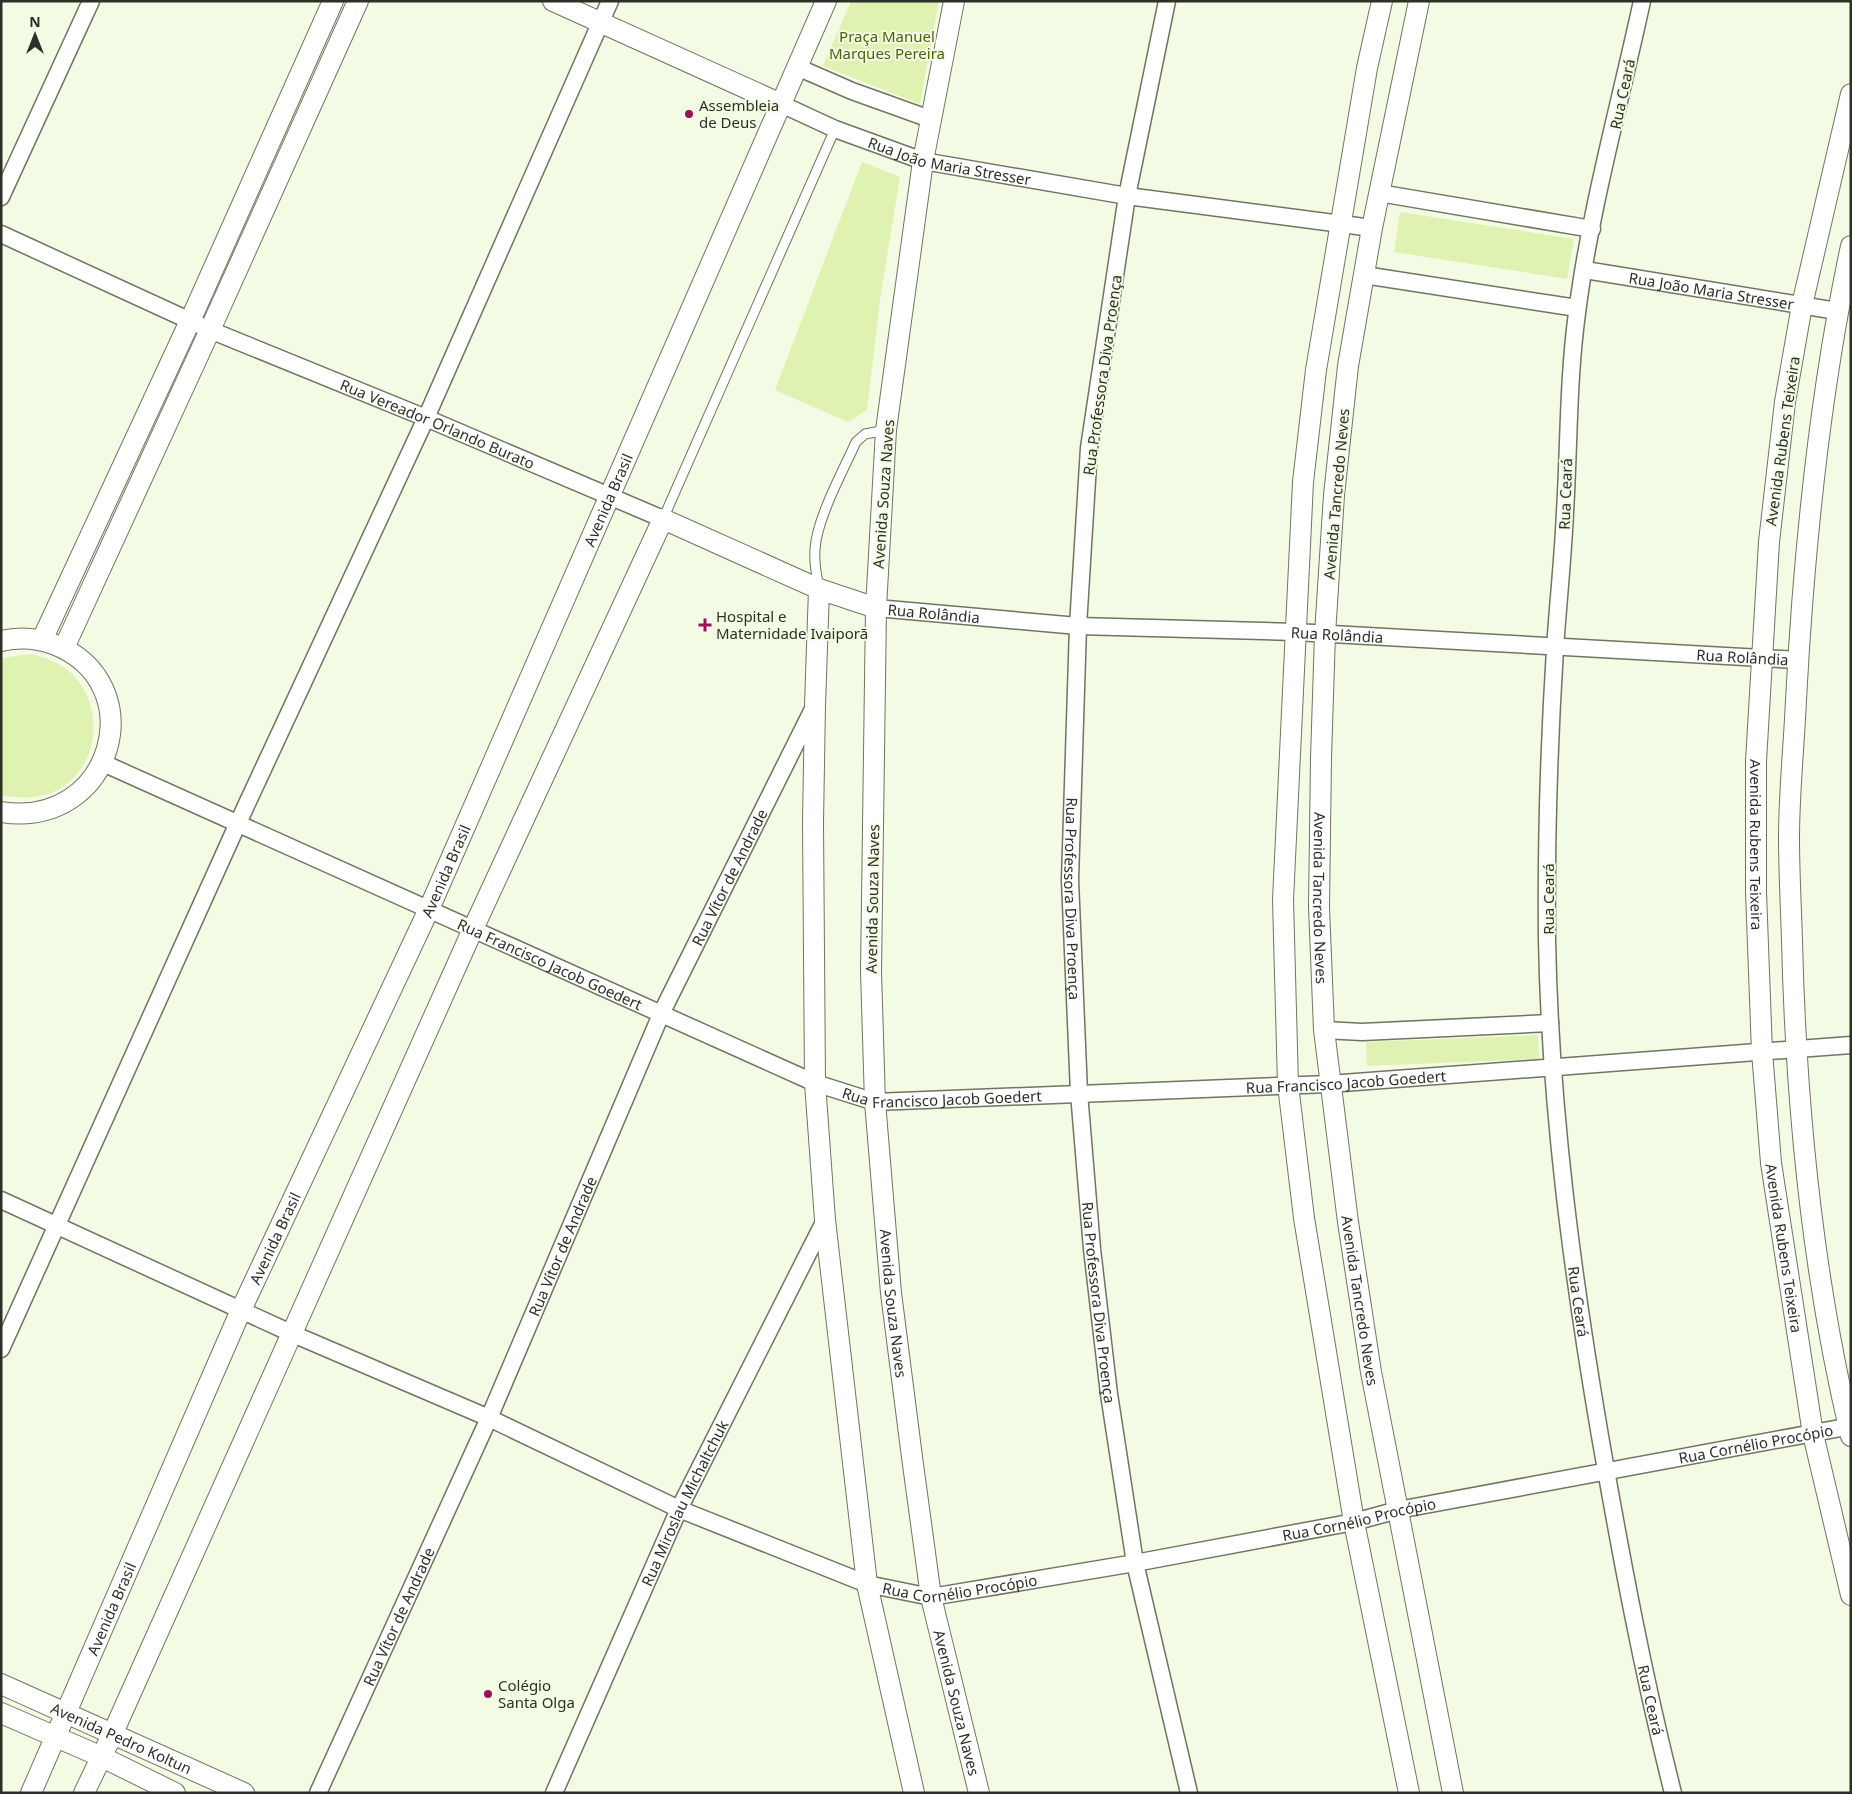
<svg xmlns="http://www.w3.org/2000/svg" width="1852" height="1794" font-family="'Noto Sans',sans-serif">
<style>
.green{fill:#dff2b2}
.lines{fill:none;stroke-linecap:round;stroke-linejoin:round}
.service-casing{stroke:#6f7561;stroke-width:11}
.minor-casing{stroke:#6f7561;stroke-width:19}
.tertiary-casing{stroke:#6f7561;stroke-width:22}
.service{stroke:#fff;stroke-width:9}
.minor{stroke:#fff;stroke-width:16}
.tertiary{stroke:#fff;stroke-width:20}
.poi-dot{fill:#9f105a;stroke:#f4fbe5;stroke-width:2}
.labels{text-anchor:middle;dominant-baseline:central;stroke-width:4;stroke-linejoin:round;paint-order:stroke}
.park-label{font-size:15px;fill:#4f600b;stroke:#f4fbe5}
.street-label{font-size:15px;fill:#2d3027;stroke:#f4fbe5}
.poi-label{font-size:15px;fill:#2d3027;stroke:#f4fbe5;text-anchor:start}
</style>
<rect width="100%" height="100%" fill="#f4fbe5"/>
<!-- green -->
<g class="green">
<polygon points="851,1 939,1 920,104 823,66"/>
<polygon points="862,162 900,177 881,293 867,410 848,422 775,390"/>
<polygon points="1400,212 1574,239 1567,279 1394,252"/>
<path d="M30 654C45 658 60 662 71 673 107 707 99 772 53 792 37 799 21 798 4 796L1 795V658Z"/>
<polygon points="1538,1035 1539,1059 1367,1066 1366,1042"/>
</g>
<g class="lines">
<defs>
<g id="service">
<polyline points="663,519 835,129"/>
<path d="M819 587C816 574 814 562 815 549 817 518 843 471 856 442L865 434 886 430"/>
</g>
<g id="minor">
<path id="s1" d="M1167 1 1127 196 1089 448 1078 626 1070 880 1079 1093 1092 1249 1109 1394 1135 1563 1189 1793"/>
<path id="s2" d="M1642 1C1620 103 1590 210 1577 313 1568 379 1569 446 1565 512 1563 558 1558 603 1555 649 1549 745 1546 843 1547 939 1550 1107 1572 1272 1600 1436 1621 1556 1643 1675 1673 1793"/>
<polyline points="797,67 852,91 930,119"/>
<path id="s3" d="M781 104 835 129 923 161 1127 196 1372 228"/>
<polyline points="1379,193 1592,229"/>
<polyline points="1,197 91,1"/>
<path id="s4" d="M1 234 210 330 426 418 663 519"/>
<path id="s5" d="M1585 270 1837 311"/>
<polyline points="1364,275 1577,308"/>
<path id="s6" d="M876 608 1078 626 1295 632 1798 660"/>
<path id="s7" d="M103 763 815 1083 875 1102 1329 1084 1851 1045"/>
<polyline points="1324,1030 1362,1032 1550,1023"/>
<path id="s8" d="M1 1200 293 1334 489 1418 679 1509 867 1584 931 1597 1135 1563 1354 1522 1398 1510 1851 1426"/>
<polyline points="1,1349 238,823 426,418 610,1"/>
<path id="s9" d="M318 1793 489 1418 662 1012 815 705"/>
<path id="s10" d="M554 1793 679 1509 825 1220"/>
</g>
<g id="tertiary">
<polyline points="553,1 781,104"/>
<path id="s11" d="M954 1 923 161 886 430 876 608 871 972 875 1102 891 1293 912 1457 931 1597 979 1793"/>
<polyline points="1382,1 1367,68 1316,370 1303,482 1283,900 1288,1085 1304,1218 1354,1522 1409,1793"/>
<path id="s12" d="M1419 1 1372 228 1348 366 1334 495 1325 634 1321 758 1319 907 1324 1030 1348 1222 1371 1372 1453 1793"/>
<path id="s13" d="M1851 94 1802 305 1785 402 1769 542 1756 761V892L1762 1052 1771 1163 1813 1434 1851 1595"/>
<path d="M1851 246C1819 396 1804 547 1796 700 1794 746 1789 792 1789 838 1789 872 1791 907 1792 941 1796 1107 1812 1274 1851 1436"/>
<polyline points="819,589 815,705 813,823 815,1083 825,1220 867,1584 914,1793"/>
<polyline points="42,640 190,321 333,1"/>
<path d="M1 641C18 637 37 638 53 644 154 682 113 830 1 812"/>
<polyline points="64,648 210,330 358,1"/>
<path id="s14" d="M1 1684 244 1793"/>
<polyline points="1,1713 102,1757 175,1793"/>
<path id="s15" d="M31 1793 241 1310 429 909 826 1"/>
<polyline points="84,1793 112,1735 473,929 663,519 819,589 876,608"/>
</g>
</defs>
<!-- service casing -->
<use href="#service" class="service-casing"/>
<!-- minor casing -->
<use href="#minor" class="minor-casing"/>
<!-- tertiary casing -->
<use href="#tertiary" class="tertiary-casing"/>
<!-- service -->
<use href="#service" class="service"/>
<!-- minor -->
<use href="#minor" class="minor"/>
<!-- tertiary -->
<use href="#tertiary" class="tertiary"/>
</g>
<!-- markers -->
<g class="poi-dot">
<circle cx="689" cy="114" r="5"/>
<path d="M702.5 617.5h5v5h5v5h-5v5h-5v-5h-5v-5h5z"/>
<circle cx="488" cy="1694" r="5"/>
</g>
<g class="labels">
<!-- park labels -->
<g class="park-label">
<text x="887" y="36">Praça Manuel<tspan x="887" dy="17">Marques Pereira</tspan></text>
</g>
<!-- street labels -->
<g class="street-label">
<text transform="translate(1622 94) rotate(-78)">Rua Ceará</text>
<text stroke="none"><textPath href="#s3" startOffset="179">Rua João Maria Stresser</textPath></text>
<text stroke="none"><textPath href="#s5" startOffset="128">Rua João Maria Stresser</textPath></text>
<text transform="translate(1102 375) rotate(-82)">Rua Professora Diva Proença</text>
<text stroke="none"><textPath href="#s4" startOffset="476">Rua Vereador Orlando Burato</textPath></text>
<text transform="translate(1782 441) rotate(-82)">Avenida Rubens Teixeira</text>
<text transform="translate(883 494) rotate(-86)">Avenida Souza Naves</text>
<text transform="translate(1336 494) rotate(-85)">Avenida Tancredo Neves</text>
<text transform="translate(1565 494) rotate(-88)">Rua Ceará</text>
<text stroke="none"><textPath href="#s15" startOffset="1416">Avenida Brasil</textPath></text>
<text stroke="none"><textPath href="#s6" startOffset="58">Rua Rolândia</textPath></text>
<text stroke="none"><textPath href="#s6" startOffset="462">Rua Rolândia</textPath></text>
<text stroke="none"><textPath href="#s6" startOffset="868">Rua Rolândia</textPath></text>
<text stroke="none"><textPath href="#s13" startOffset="759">Avenida Rubens Teixeira</textPath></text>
<text stroke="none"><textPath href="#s15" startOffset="1011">Avenida Brasil</textPath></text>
<text stroke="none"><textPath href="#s9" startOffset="1004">Rua Vítor de Andrade</textPath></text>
<text stroke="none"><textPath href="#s1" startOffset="905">Rua Professora Diva Proença</textPath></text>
<text transform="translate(872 899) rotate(-89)">Avenida Souza Naves</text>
<text stroke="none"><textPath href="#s12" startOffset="905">Avenida Tancredo Neves</textPath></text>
<text transform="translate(1548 899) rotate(-90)">Rua Ceará</text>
<text stroke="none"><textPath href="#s7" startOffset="490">Rua Francisco Jacob Goedert</textPath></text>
<text stroke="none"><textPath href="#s7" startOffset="1315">Rua Francisco Jacob Goedert</textPath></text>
<text stroke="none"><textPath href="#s7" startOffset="910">Rua Francisco Jacob Goedert</textPath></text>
<text stroke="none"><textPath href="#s15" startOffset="606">Avenida Brasil</textPath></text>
<text stroke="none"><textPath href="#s9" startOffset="599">Rua Vítor de Andrade</textPath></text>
<text stroke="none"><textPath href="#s13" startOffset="1164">Avenida Rubens Teixeira</textPath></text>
<text stroke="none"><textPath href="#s12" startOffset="1310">Avenida Tancredo Neves</textPath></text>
<text stroke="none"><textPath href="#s1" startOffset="1310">Rua Professora Diva Proença</textPath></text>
<text stroke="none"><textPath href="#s2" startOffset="1310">Rua Ceará</textPath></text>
<text stroke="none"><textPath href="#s11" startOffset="1309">Avenida Souza Naves</textPath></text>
<text stroke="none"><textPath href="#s8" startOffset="1852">Rua Cornélio Procópio</textPath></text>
<text stroke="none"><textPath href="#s10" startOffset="318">Rua Miroslau Michaltchuk</textPath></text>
<text stroke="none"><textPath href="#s8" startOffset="1448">Rua Cornélio Procópio</textPath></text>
<text stroke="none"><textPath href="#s8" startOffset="1042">Rua Cornélio Procópio</textPath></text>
<text stroke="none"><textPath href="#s15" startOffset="201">Avenida Brasil</textPath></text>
<text stroke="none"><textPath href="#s9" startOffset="194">Rua Vítor de Andrade</textPath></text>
<text stroke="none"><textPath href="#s2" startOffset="1715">Rua Ceará</textPath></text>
<text stroke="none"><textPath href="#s11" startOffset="1714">Avenida Souza Naves</textPath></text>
<text stroke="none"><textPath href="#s14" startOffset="132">Avenida Pedro Koltun</textPath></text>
</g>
<!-- poi labels -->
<g class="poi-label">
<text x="699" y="105">Assembleia<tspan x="699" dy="17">de Deus</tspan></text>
<text x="716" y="616">Hospital e<tspan x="716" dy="17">Maternidade Ivaiporã</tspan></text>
<text x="498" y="1685">Colégio<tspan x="498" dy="17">Santa Olga</tspan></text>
</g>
</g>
<!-- border -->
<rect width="1852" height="1794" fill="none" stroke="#2d3027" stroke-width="5"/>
<!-- north arrow -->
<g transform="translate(35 35)" stroke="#f4fbe5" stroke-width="4" paint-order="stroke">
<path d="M0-4L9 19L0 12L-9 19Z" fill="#2d3027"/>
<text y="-8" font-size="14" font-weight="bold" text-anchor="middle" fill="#2d3027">N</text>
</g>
</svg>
